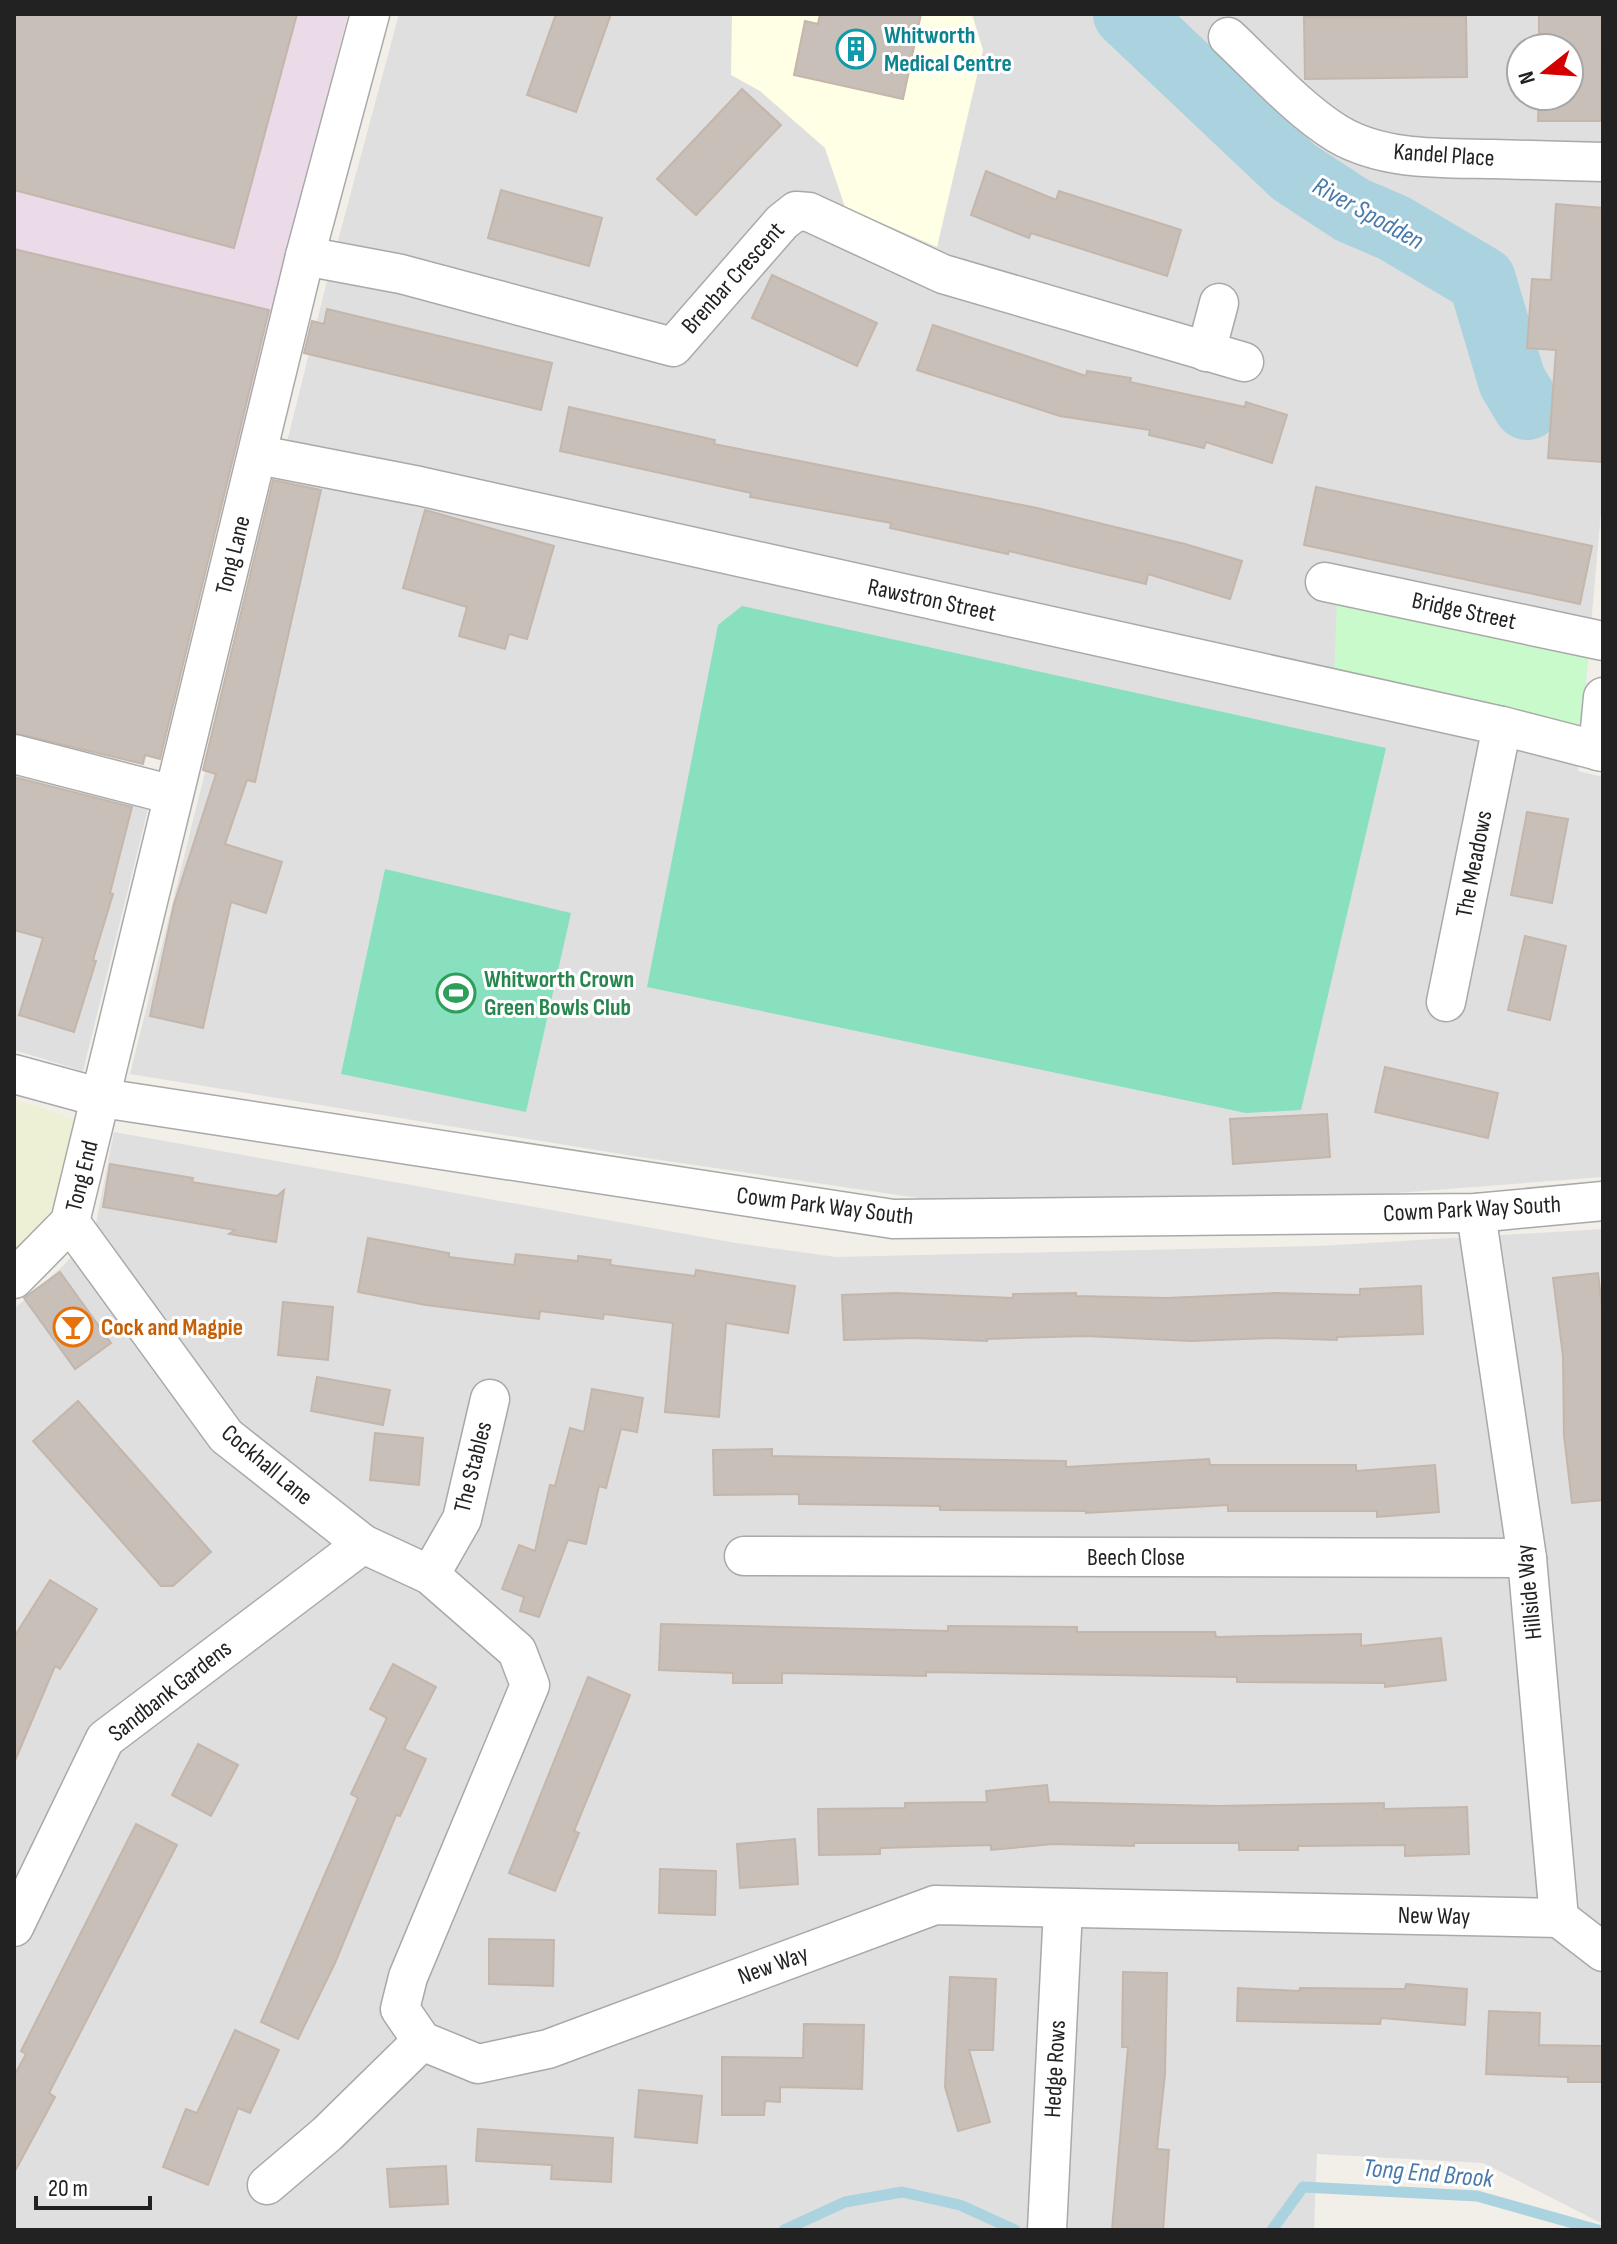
<svg xmlns="http://www.w3.org/2000/svg" width="1617" height="2244" font-family="'Sofia Sans Condensed',sans-serif">
<style>
.residential{fill:#e0dfdf;fill-rule:evenodd}
.industrial{fill:#ebdbe8}
.education{fill:#ffffe5}
.farmland{fill:#eef0d5}
.park{fill:#c8facc}
.pitch{fill:#88e0be}
.lines{fill:none;stroke-linecap:round;stroke-linejoin:round}
.stream{stroke:#aad3df;stroke-width:11}
.river{stroke:#aad3df;stroke-width:68}
.building{fill:#c7bfb8;stroke:#c4b6ab;stroke-width:2}
.minor-casing{stroke:#a9a9a9;stroke-width:41}
.minor{stroke:#fff;stroke-width:38}
.labels{text-anchor:middle;dominant-baseline:central;stroke-width:6;stroke-linejoin:round;paint-order:stroke}
.culture-label{font-size:24px;font-weight:bold;fill:#0d838f;stroke:#fff;text-anchor:start}
.street-label{font-size:24px;fill:#222;stroke:#fff}
.leisure-label{font-size:24px;font-weight:bold;fill:#27864d;stroke:#fff;text-anchor:start}
.food-label{font-size:24px;font-weight:bold;fill:#c56008;stroke:#fff;text-anchor:start}
.water-label{font-size:26px;font-style:italic;fill:#4a7aab;stroke:#fff}
</style>
<rect width="100%" height="100%" fill="#f2efe9"/>
<!-- residential -->
<g class="residential">
<path d="M399 14H1603V490L1578 771 1603 777V1177L1344 1197 932 1200 633 1156 130 1074 325 289ZM1521 48H1569V96H1521Z"/>
<polygon points="14,772 148,809 83,1071 14,1050"/>
<polygon points="114,1132 736,1243 836,1257 1319,1246 1603,1229 1603,2224 1483,2163 1317,2154 1314,2230 14,2230 14,1309 64,1265 95,1228"/>
</g>
<!-- industrial -->
<polygon class="industrial" points="14,14 348,14 158,758 14,722"/>
<!-- education -->
<polygon class="education" points="732,14 972,14 983,50 937,247 845,207 825,148 760,91 731,75"/>
<!-- farmland -->
<polygon class="farmland" points="14,1099 73,1119 76,1128 51,1210 14,1261"/>
<!-- park -->
<polygon class="park" points="1337,601 1588,654 1582,727 1334,677"/>
<!-- pitch -->
<g class="pitch">
<polygon points="742,606 1386,748 1301,1110 1246,1113 647,987 718,625"/>
<polygon points="385,869 571,913 526,1112 341,1074"/>
</g>
<g class="lines">
<!-- stream -->
<g class="stream">
<polyline points="784,2230 845,2202 902,2192 960,2205 1015,2230"/>
<polyline points="1272,2230 1303,2187 1477,2196 1598,2230"/>
</g>
<!-- river -->
<polyline class="river" points="1127,14 1294,172 1352,210 1394,228 1482,280 1512,381 1527,406"/>
</g>
<!-- building -->
<g class="building">
<polygon points="14,14 297,14 234,248 14,190"/>
<polygon points="556,14 611,14 576,112 527,95"/>
<polygon points="820,14 921,14 903,99 794,75 805,21 818,24"/>
<polygon points="1539,14 1602,14 1601,121 1538,121 1539,96 1569,96 1569,48 1539,48"/>
<polygon points="1466,16 1467,77 1305,79 1304,17"/>
<polygon points="742,89 781,125 696,215 657,179"/>
<polygon points="986,171 1056,200 1059,191 1181,230 1167,276 1031,233 1029,238 971,215"/>
<polygon points="501,190 602,218 589,266 488,238"/>
<polygon points="1556,204 1603,208 1602,462 1548,458 1556,350 1527,348 1532,279 1551,280"/>
<polygon points="14,249 269,310 160,759 145,755 143,764 14,733"/>
<polygon points="772,275 877,323 857,366 752,318"/>
<polygon points="327,309 552,363 541,410 304,353 312,321 324,324"/>
<polygon points="933,325 1086,376 1087,371 1131,378 1130,382 1245,407 1246,402 1287,415 1272,463 1206,442 1204,448 1149,435 1150,430 1060,416 917,370"/>
<polygon points="569,407 715,440 714,444 1037,508 1185,544 1242,561 1230,599 1148,574 1146,584 1009,551 1008,554 890,528 891,523 750,497 751,493 560,451"/>
<polygon points="273,480 321,490 255,782 247,780 225,844 282,862 266,913 231,902 203,1028 150,1016 174,904 216,774 203,770"/>
<polygon points="1316,487 1592,546 1580,604 1304,545"/>
<polygon points="425,510 554,546 527,639 509,634 505,649 459,636 467,607 403,588"/>
<polygon points="14,777 132,807 110,893 113,894 93,960 96,961 74,1032 19,1015 43,938 14,930"/>
<polygon points="1527,812 1568,819 1552,903 1511,895"/>
<polygon points="1525,936 1566,946 1550,1020 1508,1010"/>
<polygon points="1385,1067 1498,1093 1488,1138 1375,1112"/>
<polygon points="1327,1114 1330,1157 1233,1164 1230,1119"/>
<polygon points="110,1164 193,1178 192,1182 277,1196 284,1190 276,1242 229,1234 235,1230 103,1207"/>
<polygon points="368,1238 449,1253 449,1257 514,1265 516,1254 578,1261 578,1256 611,1260 610,1265 695,1276 696,1270 795,1286 788,1333 726,1323 719,1417 665,1412 673,1323 604,1314 603,1319 540,1311 539,1319 426,1305 358,1292"/>
<polygon points="60,1272 111,1343 75,1369 24,1298"/>
<polygon points="1598,1273 1603,1316 1603,1500 1572,1503 1564,1436 1563,1356 1553,1278"/>
<polygon points="1421,1286 1423,1334 1337,1337 1337,1340 1275,1338 1191,1341 1086,1336 987,1339 987,1341 914,1338 844,1340 842,1295 896,1293 1013,1298 1013,1294 1076,1293 1076,1296 1167,1298 1276,1293 1360,1295 1360,1289"/>
<polygon points="283,1302 333,1307 328,1360 278,1355"/>
<polygon points="317,1377 390,1390 383,1425 311,1411"/>
<polygon points="592,1389 643,1398 637,1432 621,1429 606,1488 599,1486 586,1544 568,1540 539,1617 520,1611 524,1597 502,1589 519,1545 535,1551 550,1485 555,1486 570,1428 584,1432"/>
<polygon points="78,1401 211,1552 173,1586 161,1586 33,1441"/>
<polygon points="375,1433 423,1438 419,1485 370,1480"/>
<polygon points="772,1449 772,1456 1066,1461 1066,1467 1209,1459 1210,1465 1356,1465 1356,1471 1435,1465 1439,1512 1377,1517 1377,1511 1228,1511 1228,1505 1086,1513 1086,1511 940,1510 940,1506 799,1504 799,1494 714,1495 713,1450"/>
<polygon points="50,1580 97,1609 60,1669 55,1666 14,1763 14,1637"/>
<polygon points="661,1624 948,1631 948,1626 1077,1627 1077,1632 1215,1632 1216,1637 1361,1634 1361,1646 1441,1638 1446,1680 1385,1687 1385,1683 1237,1682 1237,1677 926,1672 926,1676 782,1673 782,1683 733,1683 733,1673 659,1670"/>
<polygon points="393,1664 436,1687 404,1749 426,1759 400,1816 396,1815 335,1963 298,2039 261,2022 358,1798 351,1794 387,1718 370,1709"/>
<polygon points="588,1677 630,1695 574,1831 579,1833 555,1891 509,1873"/>
<polygon points="198,1744 238,1765 211,1816 172,1795"/>
<polygon points="1047,1785 1049,1802 1218,1806 1384,1803 1384,1809 1467,1807 1469,1854 1405,1856 1405,1845 1298,1846 1298,1850 1239,1850 1239,1843 1134,1843 1134,1846 1053,1844 991,1850 991,1845 880,1848 880,1854 819,1855 818,1809 905,1808 905,1803 987,1802 986,1791"/>
<polygon points="136,1824 177,1845 49,2093 55,2097 14,2173 14,2076 26,2054 21,2051"/>
<polygon points="795,1839 798,1884 740,1888 737,1844"/>
<polygon points="660,1869 716,1871 715,1915 659,1913"/>
<polygon points="489,1939 554,1940 553,1986 489,1984"/>
<polygon points="1123,1972 1167,1973 1165,2074 1157,2149 1169,2150 1163,2230 1112,2230 1128,2047 1122,2047"/>
<polygon points="950,1977 996,1979 993,2050 969,2050 990,2122 958,2131 945,2087"/>
<polygon points="1406,1984 1467,1989 1465,2025 1381,2018 1380,2024 1237,2021 1238,1988 1299,1991 1300,1988 1405,1989"/>
<polygon points="1489,2011 1540,2013 1539,2045 1603,2046 1603,2082 1568,2082 1568,2077 1486,2074"/>
<polygon points="804,2024 864,2025 862,2089 780,2087 780,2102 765,2101 764,2115 722,2115 722,2057 803,2058"/>
<polygon points="235,2030 279,2050 250,2113 238,2108 208,2185 163,2167 186,2109 197,2113"/>
<polygon points="639,2090 702,2096 697,2143 635,2137"/>
<polygon points="478,2129 613,2138 611,2182 551,2179 552,2165 476,2161"/>
<polygon points="446,2166 448,2204 390,2207 387,2169"/>
</g>
<g class="lines">
<defs>
<g id="minor">
<path d="M1228 37C1261 68 1300 111 1338 134 1384 161 1442 158 1493 159 1530 160 1566 161 1603 162"/>
<polyline points="305,256 401,274 673,347 782,222 796,211 809,212 943,274 1244,362"/>
<polyline points="1206,352 1219,303"/>
<polyline points="259,455 419,486 1502,726 1603,752"/>
<polyline points="1325,582 1603,641"/>
<polyline points="1598,751 1603,697"/>
<polyline points="14,754 173,795"/>
<polyline points="1446,1002 1502,726"/>
<polyline points="14,1074 102,1098 893,1219 1476,1213 1603,1201"/>
<polyline points="1476,1213 1527,1558 1559,1918 1603,1952"/>
<polyline points="70,1222 226,1436 363,1544 430,1575 517,1651 530,1685 408,1977 400,2009 422,2041 478,2064 548,2049 935,1905 1559,1918"/>
<polyline points="14,1279 70,1222 305,256 370,14"/>
<polyline points="744,1556 1527,1558"/>
<polyline points="430,1575 462,1519 490,1399"/>
<polyline points="14,1927 105,1739 363,1544"/>
<polyline points="267,2185 327,2134 422,2041"/>
<polyline points="1047,2230 1063,1909"/>
</g>
</defs>
<!-- minor casing -->
<use href="#minor" class="minor-casing"/>
<!-- minor -->
<use href="#minor" class="minor"/>
</g>
<!-- icons -->
<defs>
<symbol id="building-ring" viewBox="-11 -11 22 22"><circle r="9.5" fill="#fff" stroke="#0f9aa8" stroke-width="1.5"/><path d="M-4-6H4V6H1V3H-1V6H-4ZM-2.5-4.3h1.7v1.8h-1.7ZM.8-4.3h1.7v1.8H.8ZM-2.5-1h1.7V.8h-1.7ZM.8-1h1.7V.8H.8Z" fill="#0f9aa8"/></symbol>
<symbol id="stadium-ring" viewBox="-11 -11 22 22"><circle r="9.5" fill="#fff" stroke="#2e9e5b" stroke-width="1.5"/><path d="M0-5a6.5 5 0 1 0 0 10a6.5 5 0 1 0 0-10ZM-3.5-1.8h7v3.6h-7Z" fill="#2e9e5b"/></symbol>
<symbol id="bar-ring" viewBox="-11 -11 22 22"><circle r="9.5" fill="#fff" stroke="#e8710a" stroke-width="1.5"/><path d="M-6-5H6L.8 .8V4.5H3.5V6h-7V4.5H-.8V.8Z" fill="#e8710a"/></symbol>
</defs>
<g fill-rule="evenodd">
<use href="#building-ring" x="834" y="27" width="44" height="44"/>
<use href="#stadium-ring" x="434" y="971" width="44" height="44"/>
<use href="#bar-ring" x="51" y="1305" width="44" height="44"/>
</g>
<g class="labels">
<!-- culture labels -->
<g class="culture-label">
<text x="884" y="35">Whitworth<tspan x="884" dy="28">Medical Centre</tspan></text>
</g>
<!-- street labels -->
<g class="street-label">
<text transform="translate(1444 155) rotate(4)">Kandel Place</text>
<text transform="translate(733 278) rotate(-48)">Brenbar Crescent</text>
<text transform="translate(233 555) rotate(-76)">Tong Lane</text>
<text transform="translate(932 600) rotate(12)">Rawstron Street</text>
<text transform="translate(1464 611) rotate(12)">Bridge Street</text>
<text transform="translate(1474 864) rotate(-79)">The Meadows</text>
<text transform="translate(82 1176) rotate(-76)">Tong End</text>
<text transform="translate(825 1206) rotate(7)">Cowm Park Way South</text>
<text transform="translate(1472 1209) rotate(-3)">Cowm Park Way South</text>
<text transform="translate(267 1465) rotate(40)">Cockhall Lane</text>
<text transform="translate(473 1467) rotate(-76)">The Stables</text>
<text x="1136" y="1557">Beech Close</text>
<text transform="translate(1529 1592) rotate(-96)">Hillside Way</text>
<text transform="translate(170 1691) rotate(-38)">Sandbank Gardens</text>
<text transform="translate(1434 1916) rotate(1)">New Way</text>
<text transform="translate(773 1965) rotate(-20)">New Way</text>
<text transform="translate(1055 2069) rotate(-87)">Hedge Rows</text>
</g>
<!-- leisure labels -->
<g class="leisure-label">
<text x="484" y="979">Whitworth Crown<tspan x="484" dy="28">Green Bowls Club</tspan></text>
</g>
<!-- food labels -->
<g class="food-label">
<text x="101" y="1327">Cock and Magpie</text>
</g>
<!-- water labels -->
<g class="water-label">
<text transform="translate(1368 214) rotate(29)">River Spodden</text>
<text transform="translate(1428 2174) rotate(5)">Tong End Brook</text>
</g>
</g>
<!-- border -->
<rect width="1617" height="2244" fill="none" stroke="#222222" stroke-width="32"/>
<!-- north arrow -->
<g transform="translate(1545 72) rotate(253)"><circle r="38" fill="#ffffff" stroke="#a7a7a7" stroke-width="2"/>
<path d="M0-6L14 30L0 20L-14 30Z" fill="#d40000"/>
<text y="-12" font-size="22" font-weight="bold" text-anchor="middle" fill="#222222">N</text>
</g>
<!-- scale -->
<path d="M36 2196v12h114v-12" fill="none" stroke="#222222" stroke-width="4"/>
<text x="48" y="2196" font-size="24" fill="#222222" stroke="#ffffff" stroke-width="6" paint-order="stroke">20 m</text>
</svg>
